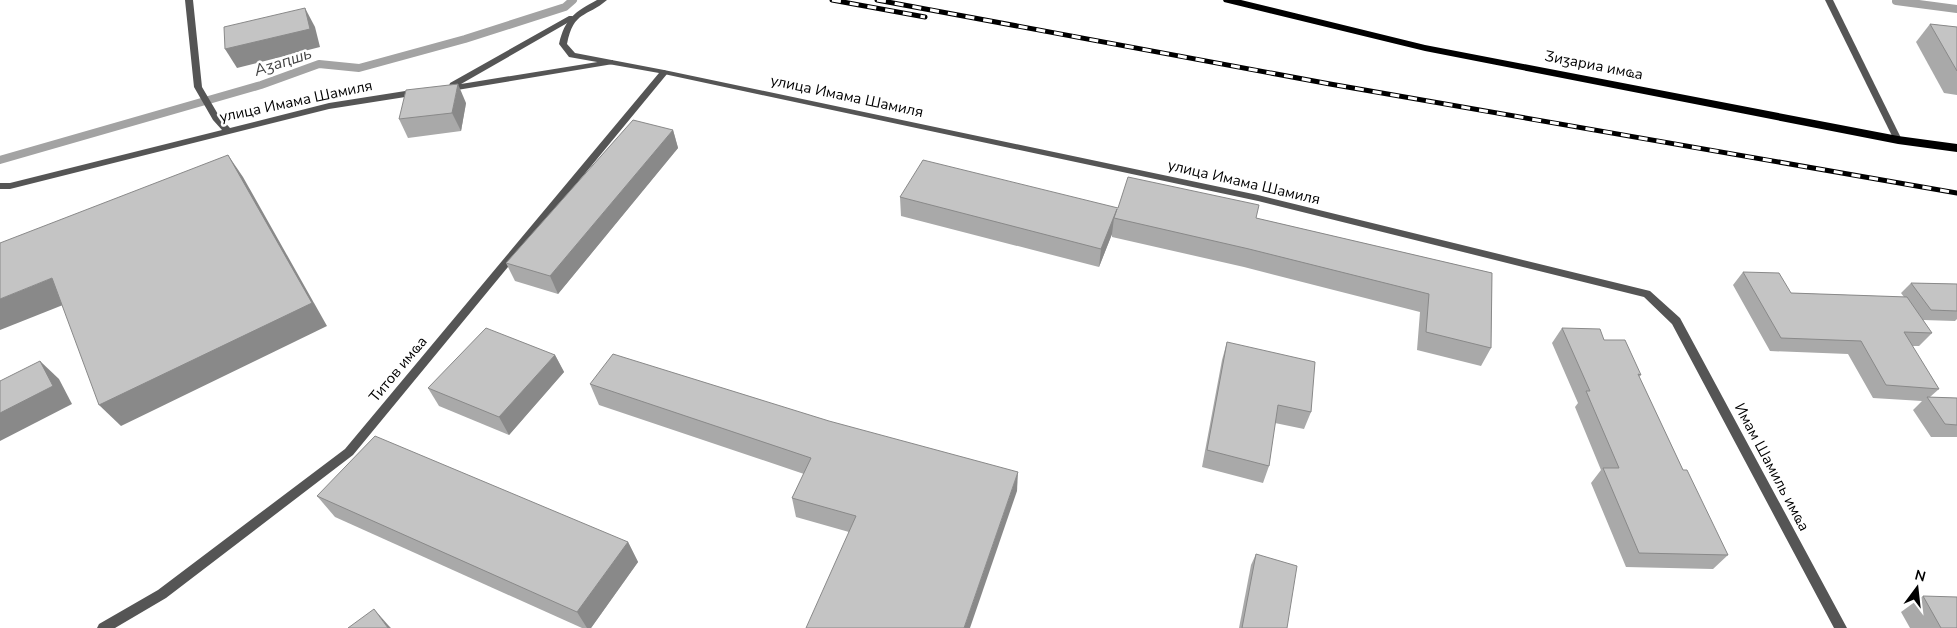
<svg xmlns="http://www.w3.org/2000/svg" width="1957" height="628" font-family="'Nunito Sans',sans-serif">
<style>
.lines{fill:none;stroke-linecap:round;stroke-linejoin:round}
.stream{stroke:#a3a3a3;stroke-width:8}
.minor{fill:#555;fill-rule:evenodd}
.tertiary{fill:#555;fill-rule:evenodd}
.trunk{fill:#000;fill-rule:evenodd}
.rail-casing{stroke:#000;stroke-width:5}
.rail{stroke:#fff;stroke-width:3;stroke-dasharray:9;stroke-linecap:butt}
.wall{fill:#a9a9a9}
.shaded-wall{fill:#898989}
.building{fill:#c4c4c4;stroke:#898989}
.labels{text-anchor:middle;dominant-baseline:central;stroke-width:5;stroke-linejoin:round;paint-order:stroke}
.street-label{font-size:15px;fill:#000;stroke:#fff}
.water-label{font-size:16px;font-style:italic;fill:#444;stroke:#fff}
</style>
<rect width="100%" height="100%" fill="#fff"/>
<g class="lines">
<!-- stream -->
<g class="stream">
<polyline points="1896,1 1957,9"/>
<polyline points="0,160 261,85 319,64 359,68 465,39 565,7 573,0"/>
</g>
<!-- minor -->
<g class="minor">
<polygon points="185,0 193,0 202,87 219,116 230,128 329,103 418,89 422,92 418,95 329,109 10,189 0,189 0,183 10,183 222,130 213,120 194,87"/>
<polygon points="1825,0 1833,0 1902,140 1901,142 1895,142 1894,140"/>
<polygon points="569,16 572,16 576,18 461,84 610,60 613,60 613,64 445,92 441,89 449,86 450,83"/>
<polygon points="661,70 664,70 1258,195 1650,291 1680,318 1847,628 1834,628 1672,324 1644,297 1258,201 664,74 660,72"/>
</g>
<!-- tertiary -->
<path class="tertiary" d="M597 0H607C586 18 574 10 567 44L575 53 664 70 668 72 667 74 353 455 166 598 115 628H97L99 624 158 590 345 449 659 73 569 57 559 44C565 18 575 12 597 0Z"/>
<!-- trunk -->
<polygon class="trunk" points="1223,0 1241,0 1425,45 1898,136 1957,144 1957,152 1898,144 1425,51 1224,2"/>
<defs>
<g id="rail">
<polyline points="832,0 925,17"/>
<polyline points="877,0 1330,84 1957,193"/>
</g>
</defs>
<!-- rail casing -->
<use href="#rail" class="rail-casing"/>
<!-- rail -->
<use href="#rail" class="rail"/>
</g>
<!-- wall -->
<g class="wall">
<polygon points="1930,24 1957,27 1957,95 1944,93 1916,42"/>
<polygon points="466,103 461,131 408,138 399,119"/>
<polygon points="673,130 678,148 558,294 515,281 506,263"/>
<polygon points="900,197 1118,208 1256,218 1492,273 1491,348 1481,366 1417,350 1420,312 1244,267 1112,237 1112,234 1099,267 901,216"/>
<polygon points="1743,272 1791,293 1904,297 1901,293 1911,283 1957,284 1957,319 1955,321 1923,320 1932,333 1919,346 1912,346 1939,389 1930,397 1957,398 1957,437 1931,437 1913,410 1922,401 1873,398 1848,354 1770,351 1733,285"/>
<polygon points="1562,328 1604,340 1641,375 1639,377 1683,470 1728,555 1713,569 1626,567 1591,483 1601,470 1575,407 1578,403 1552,343"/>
<polygon points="1227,342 1311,412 1304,429 1275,423 1269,466 1263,483 1202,467 1222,360"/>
<polygon points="555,355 564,372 509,435 439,406 428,388"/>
<polygon points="590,384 1017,491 849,532 796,517 792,498 804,474 599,405"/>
<polygon points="317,496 628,542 638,562 591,628 582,628 335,517"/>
<polygon points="1256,554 1287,628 1239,628 1251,565"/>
<polygon points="1923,596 1957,628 1910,628 1901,612"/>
</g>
<!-- shaded-wall -->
<g class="shaded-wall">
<polygon points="305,8 315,27 320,47 237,68 225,49"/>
<polygon points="458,84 466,103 461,131 452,113"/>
<polygon points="673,130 678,148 558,294 550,276"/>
<polygon points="228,155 243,177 327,326 121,426 99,405"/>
<polygon points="1117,209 1114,218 1112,234 1099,267 1101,249"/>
<polygon points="52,278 73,301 0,330 0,299"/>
<polygon points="555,355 564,372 509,435 499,417"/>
<polygon points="40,361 59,379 72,404 0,441 0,413"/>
<polygon points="1018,472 1017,491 970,628 964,628"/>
<polygon points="628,542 638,562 591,628 587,628 577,612"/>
<polygon points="374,609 388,625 391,628 388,628"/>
</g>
<!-- building -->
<g class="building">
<polygon points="305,8 310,29 225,49 224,27"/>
<polygon points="1930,24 1957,27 1957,71"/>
<polygon points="458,84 452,113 399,119 406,90"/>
<polygon points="633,120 673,130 550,276 506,263"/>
<polygon points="228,155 312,303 99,405 52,278 0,299 0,243"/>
<polygon points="923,160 1118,208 1128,177 1259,205 1256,218 1492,273 1491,348 1426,332 1429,294 1249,249 1114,218 1117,209 1101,249 900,197"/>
<polygon points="1743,272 1779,273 1791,293 1907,297 1932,333 1904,332 1939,389 1886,385 1861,341 1781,338"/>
<polygon points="1911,283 1957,284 1957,311 1931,310"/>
<polygon points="486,328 555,355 499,417 428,388"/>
<polygon points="1562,328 1600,329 1604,340 1625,340 1641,375 1638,374 1683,470 1687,470 1728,555 1639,553 1603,468 1619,468 1586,391 1590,391"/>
<polygon points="1227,342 1315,362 1311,412 1278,405 1269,466 1207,450"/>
<polygon points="613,354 829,421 1018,472 964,628 806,628 856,516 792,498 811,458 590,384"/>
<polygon points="40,361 53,386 0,413 0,381"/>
<polygon points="1927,397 1957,398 1957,425 1945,424"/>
<polygon points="375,436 628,542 577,612 317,496"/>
<polygon points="1256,554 1297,566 1287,628 1242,628"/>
<polygon points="1923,596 1957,597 1957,628 1941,628"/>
<polygon points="374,609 388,628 348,628"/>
</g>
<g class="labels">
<!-- street labels -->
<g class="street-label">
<text transform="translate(1594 65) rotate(11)">Ӡиӡариа имҩа</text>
<text transform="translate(847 96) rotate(12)">улица Имама Шамиля</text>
<text transform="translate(296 101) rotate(-12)">улица Имама Шамиля</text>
<text transform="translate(1244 182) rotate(13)">улица Имама Шамиля</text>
<text transform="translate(398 369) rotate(-50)">Титов имҩа</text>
<text transform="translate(1772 467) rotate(62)">Имам Шамиль имҩа</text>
</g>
<!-- water labels -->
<g class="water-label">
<text transform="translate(283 62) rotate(-18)">Аӡаԥшь</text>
</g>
</g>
<!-- north arrow -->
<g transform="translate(1917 588) rotate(15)" stroke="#ffffff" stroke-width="4" paint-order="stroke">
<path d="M0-4L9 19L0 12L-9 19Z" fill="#000000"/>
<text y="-8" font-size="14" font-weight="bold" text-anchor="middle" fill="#000000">N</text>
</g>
</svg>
